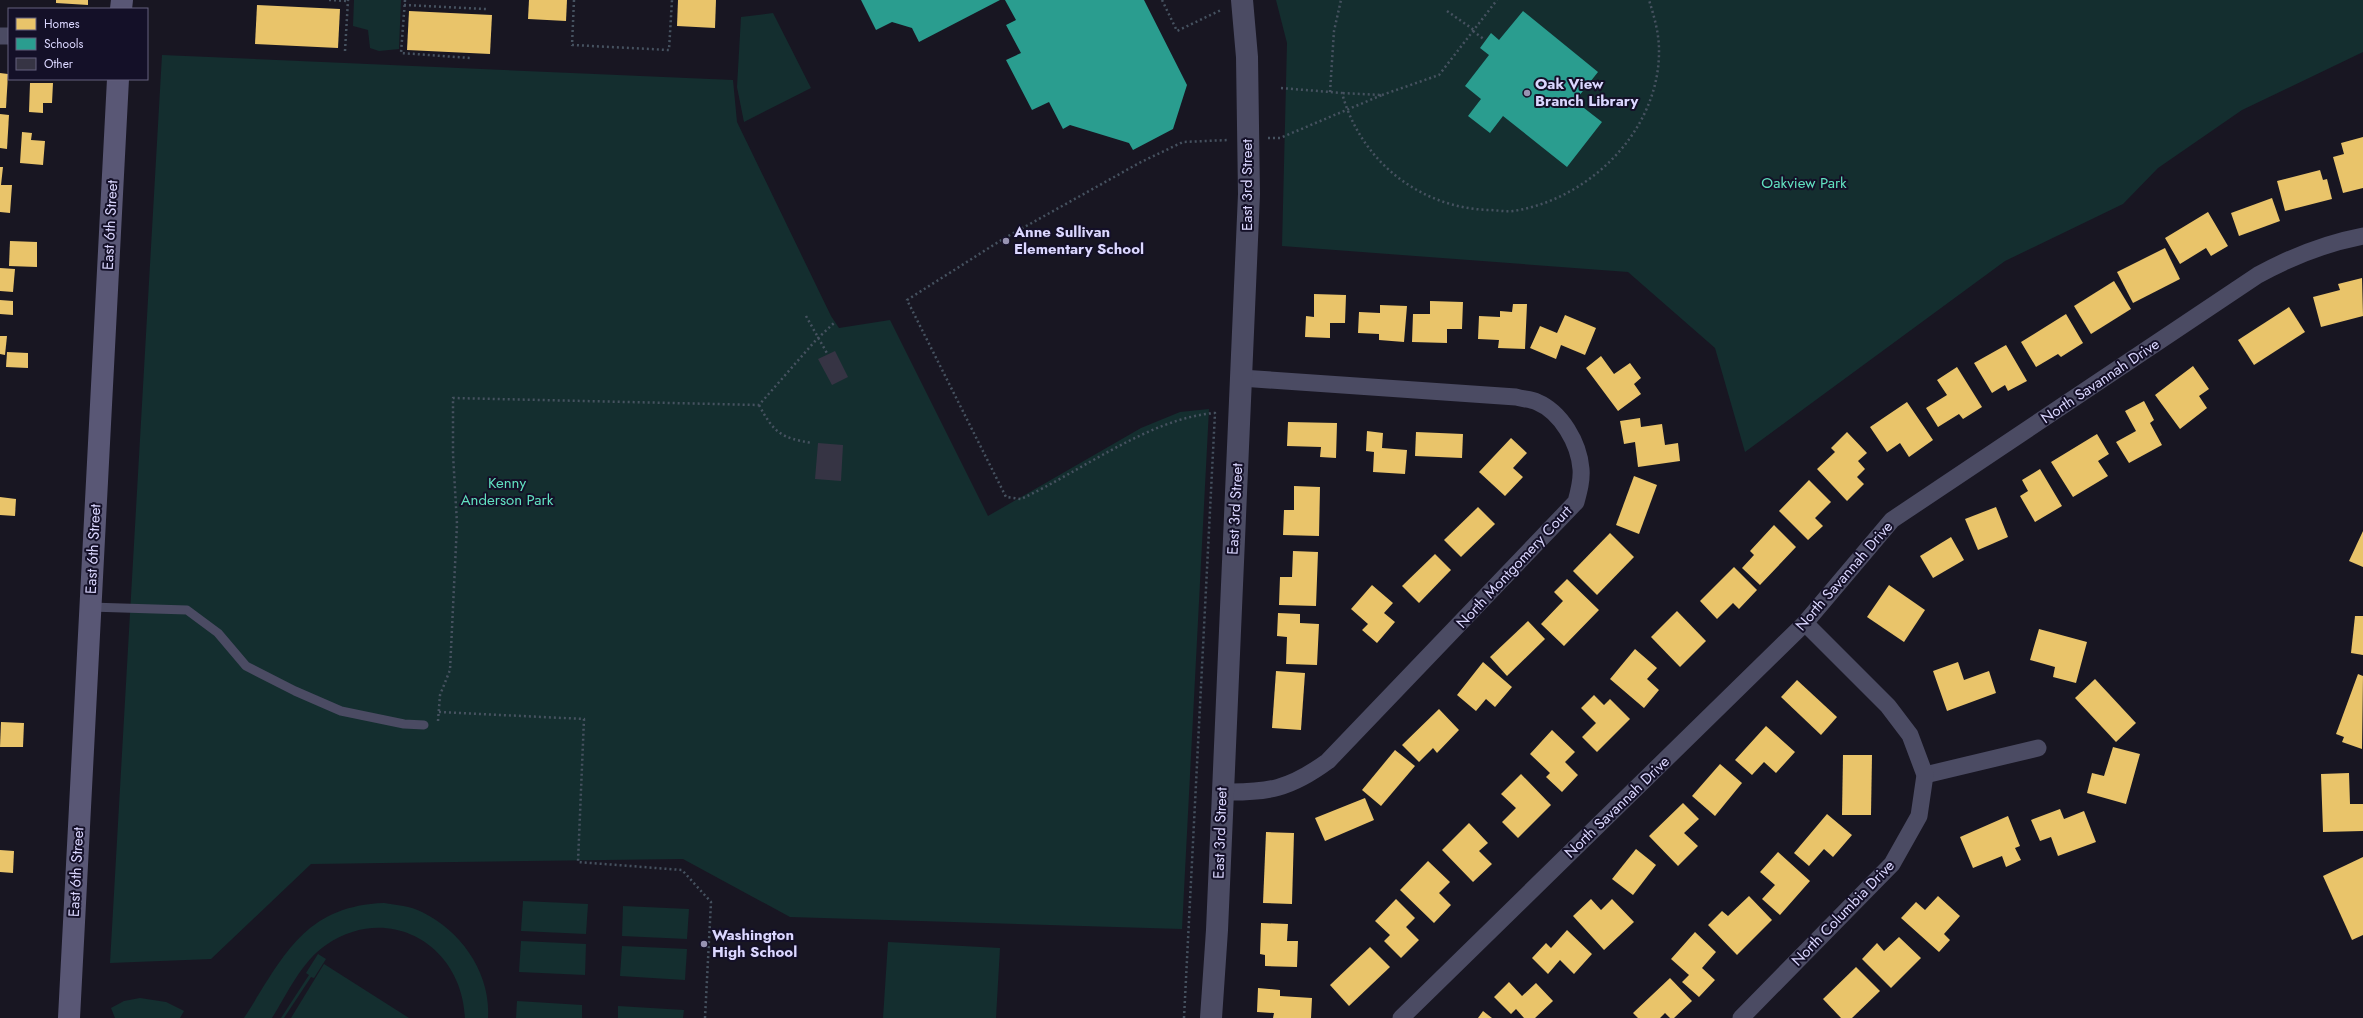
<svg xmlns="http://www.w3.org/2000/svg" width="2363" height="1018" font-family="Jost,sans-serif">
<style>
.green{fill:#142e2f}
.homes{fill:#e9c46a}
.schools{fill:#2a9d8f}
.building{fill:#363444}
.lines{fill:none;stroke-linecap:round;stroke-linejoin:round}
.path{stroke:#465260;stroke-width:2.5;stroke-dasharray:2 3;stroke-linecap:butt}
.service{stroke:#4b4b63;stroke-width:9}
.minor{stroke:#4b4b63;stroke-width:17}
.tertiary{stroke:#4b4b63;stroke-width:22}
.secondary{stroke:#595775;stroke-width:22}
.poi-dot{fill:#9793b2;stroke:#141028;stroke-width:1.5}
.labels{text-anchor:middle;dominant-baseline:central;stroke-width:4;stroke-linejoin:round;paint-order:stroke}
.poi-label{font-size:15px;font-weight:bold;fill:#dbd7ff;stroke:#141028;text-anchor:start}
.park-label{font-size:15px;fill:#61e1c0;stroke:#141028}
.street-label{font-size:15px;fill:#dbd7ff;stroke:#141028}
</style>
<rect width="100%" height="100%" fill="#181622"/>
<!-- green -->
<g class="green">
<polygon points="354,0 401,0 399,49 379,51 370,48 368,30 353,26"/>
<polygon points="1276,0 2363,0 2363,52 2242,110 2158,168 2123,204 2005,261 1745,452 1715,348 1628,272 1282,246 1287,43"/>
<polygon points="773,13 811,88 744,122 737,87 741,17"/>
<polygon points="162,55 733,80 737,122 831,316 839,328 890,320 988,516 1141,428 1180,412 1209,409 1182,929 790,917 683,859 311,864 211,959 110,963"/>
<polygon points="523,901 588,904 586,934 521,931"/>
<path d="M384 903C397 905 410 906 422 912 461 931 491 973 488 1018H465C462 945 389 902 326 945 302 961 287 994 272 1018H244C283 958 303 906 384 903Z"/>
<polygon points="623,906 689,909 687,939 622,936"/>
<polygon points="521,941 586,944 585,975 519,972"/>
<polygon points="888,942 1000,948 996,1018 883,1018"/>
<polygon points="622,946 687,949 685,980 620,976"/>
<polygon points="318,954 326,959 314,978 311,977 284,1018 281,1018 309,975 306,973"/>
<polygon points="324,964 409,1018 291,1018"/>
<polygon points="140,998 166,1002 184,1011 180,1018 115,1018 111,1008 124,1001"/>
<polygon points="517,1001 582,1005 582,1018 516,1018"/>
<polygon points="618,1006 684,1010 683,1018 618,1018"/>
</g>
<!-- homes -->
<g class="homes">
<polygon points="56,0 88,0 88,5 56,3"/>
<polygon points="529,0 567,0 566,21 528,19"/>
<polygon points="678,0 716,0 715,28 677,26"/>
<polygon points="257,5 340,9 338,48 255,44"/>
<polygon points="409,11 492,15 490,54 407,50"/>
<polygon points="0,73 8,74 6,108 0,108"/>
<polygon points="30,83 53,83 52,103 43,103 43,113 29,112"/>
<polygon points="0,114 9,115 7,149 0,148"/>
<polygon points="22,132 32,133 31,140 45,141 43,165 20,163"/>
<polygon points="2363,137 2363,188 2343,193 2333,157 2344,154 2341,143"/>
<polygon points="0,167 3,167 1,185 12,185 10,213 0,212"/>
<polygon points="2320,170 2323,180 2327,179 2332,199 2285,211 2277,181"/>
<polygon points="2272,198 2280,221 2239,236 2231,213"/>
<polygon points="2208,212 2228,246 2211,256 2206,248 2180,264 2165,238"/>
<polygon points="10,241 37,242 37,267 9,266"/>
<polygon points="2165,248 2180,279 2133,303 2117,272"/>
<polygon points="0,268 15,269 13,292 0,291"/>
<polygon points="2362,278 2363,316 2321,327 2313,297 2340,290 2338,284"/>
<polygon points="2114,281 2131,309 2091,334 2074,306"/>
<polygon points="1314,294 1346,295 1345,323 1330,323 1330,338 1305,337 1306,316 1314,317"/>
<polygon points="0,300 13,301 13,315 0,314"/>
<polygon points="1430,301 1463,302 1462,329 1447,329 1447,343 1412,342 1413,314 1430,314"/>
<polygon points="1513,304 1527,304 1525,349 1498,348 1499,340 1478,339 1479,316 1500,317 1500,311 1512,312"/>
<polygon points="1380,305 1407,306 1404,342 1379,340 1379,334 1358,333 1359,312 1380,313"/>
<polygon points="2289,307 2305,332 2254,365 2238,340"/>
<polygon points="2066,314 2083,343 2061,357 2058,354 2036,367 2021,342"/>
<polygon points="1565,315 1596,328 1585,355 1561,345 1556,359 1530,348 1540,326 1557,333"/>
<polygon points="0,336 7,336 5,355 0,354"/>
<polygon points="2006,345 2027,381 2008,391 2005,385 1992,393 1974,363"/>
<polygon points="7,352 28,353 28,368 6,367"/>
<polygon points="1601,356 1614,374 1630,363 1641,378 1634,384 1641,394 1618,411 1586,368"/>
<polygon points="2193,366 2209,389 2199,396 2207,408 2180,429 2155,395"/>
<polygon points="1957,367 1982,407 1963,419 1959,414 1938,427 1926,408 1947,395 1937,380"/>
<polygon points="2144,401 2154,420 2150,423 2162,445 2129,463 2116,442 2136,431 2125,411"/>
<polygon points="1907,402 1933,440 1909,457 1900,443 1887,452 1870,427"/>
<polygon points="1640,418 1641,427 1662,424 1665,445 1678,443 1680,461 1638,467 1635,442 1624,444 1620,421"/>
<polygon points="1288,422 1337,423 1336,458 1320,457 1321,447 1287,446"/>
<polygon points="1367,431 1383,433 1382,448 1407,450 1405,474 1373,472 1374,452 1366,451"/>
<polygon points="1416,432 1463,434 1462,458 1415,456"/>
<polygon points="1847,432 1867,453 1858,461 1865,469 1857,477 1864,484 1847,501 1817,469 1835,452 1831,448"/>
<polygon points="2097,434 2109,454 2098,461 2108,476 2073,497 2051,462"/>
<polygon points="1511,438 1527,453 1513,468 1523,477 1505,496 1479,472"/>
<polygon points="2040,469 2062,506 2035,522 2020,496 2028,491 2022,480"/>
<polygon points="1634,476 1657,485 1639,534 1616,525"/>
<polygon points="1809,480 1831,502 1815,518 1823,526 1808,540 1779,511"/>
<polygon points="1294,486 1320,487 1319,536 1283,535 1284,510 1294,510"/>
<polygon points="0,497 16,499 15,516 0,515"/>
<polygon points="1478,507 1495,524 1461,557 1444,540"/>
<polygon points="1996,507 2008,537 1978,550 1965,519"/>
<polygon points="1774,525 1796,547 1760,585 1742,568 1754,555 1750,551"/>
<polygon points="2363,531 2363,567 2349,561"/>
<polygon points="1610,533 1634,557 1597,595 1573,571"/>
<polygon points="1951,537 1964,560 1933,578 1920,556"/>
<polygon points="1293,551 1318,552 1316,606 1279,605 1280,577 1292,577"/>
<polygon points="1435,554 1451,570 1419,603 1402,586"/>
<polygon points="1734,567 1757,590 1739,609 1733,603 1717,619 1700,601"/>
<polygon points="1567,579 1599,610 1564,646 1541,624 1563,601 1554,592"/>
<polygon points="1372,585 1393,603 1384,613 1395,622 1377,643 1362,630 1368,624 1351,609"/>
<polygon points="1889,585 1925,610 1904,642 1867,617"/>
<polygon points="1677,611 1706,641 1680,667 1651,637"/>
<polygon points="1278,613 1300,614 1300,623 1319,624 1317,665 1286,664 1287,637 1277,636"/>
<polygon points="2355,616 2363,616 2363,655 2351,653"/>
<polygon points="1528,621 1545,639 1507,676 1490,657"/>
<polygon points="2039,629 2087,642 2076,683 2053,677 2055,667 2030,660"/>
<polygon points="1635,649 1657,668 1647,679 1659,690 1644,708 1610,679"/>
<polygon points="1483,662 1512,687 1495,707 1486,699 1476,711 1457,695"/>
<polygon points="1958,662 1964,680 1989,671 1996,693 1947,711 1933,671"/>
<polygon points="1276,671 1305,673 1301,730 1272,728"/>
<polygon points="2358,674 2363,676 2362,749 2342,742 2344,737 2336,734"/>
<polygon points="2095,679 2136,723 2116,742 2075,698"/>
<polygon points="1797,680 1837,717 1821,735 1781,697"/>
<polygon points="1594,695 1604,705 1610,699 1630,719 1597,752 1582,737 1596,723 1581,708"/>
<polygon points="1439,709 1459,730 1437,753 1433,748 1419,762 1402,745"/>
<polygon points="1,722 24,723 23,747 0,747"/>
<polygon points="1766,726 1795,752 1776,773 1764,762 1752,775 1735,760"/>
<polygon points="1552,730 1575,752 1565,762 1578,775 1562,792 1546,777 1550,773 1530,754"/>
<polygon points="2113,747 2140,754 2126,804 2087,793 2092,773 2104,776"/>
<polygon points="1395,750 1415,766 1381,806 1362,790"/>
<polygon points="1843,755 1872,755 1871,815 1842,815"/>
<polygon points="1720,764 1742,783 1715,816 1692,796"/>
<polygon points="2349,773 2350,804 2363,804 2363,831 2323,832 2321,774"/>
<polygon points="1521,774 1551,805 1518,838 1502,822 1516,808 1501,794"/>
<polygon points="1365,798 1374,820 1325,841 1315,818"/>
<polygon points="1683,803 1699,819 1684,833 1698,846 1678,866 1649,836"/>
<polygon points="2060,809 2064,819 2084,811 2096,842 2058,856 2051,837 2040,841 2031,820"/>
<polygon points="1827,814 1852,835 1833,857 1824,849 1809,866 1794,853"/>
<polygon points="2008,816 2020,846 2015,848 2021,860 2006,867 2002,856 1973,868 1960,837"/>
<polygon points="1469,823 1488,843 1479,851 1492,864 1473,882 1442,850"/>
<polygon points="1266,832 1294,833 1292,904 1263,903"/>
<polygon points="1636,849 1656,865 1633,895 1612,879"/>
<polygon points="0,850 14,851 13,873 0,872"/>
<polygon points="1778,852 1810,881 1780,915 1762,899 1775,885 1760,872"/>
<polygon points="2363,857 2363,935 2352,940 2323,876"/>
<polygon points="1428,861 1450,882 1439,893 1451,905 1434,923 1400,890"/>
<polygon points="1749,896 1772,920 1737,955 1708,925 1722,911 1728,916"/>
<polygon points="1938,896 1960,916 1944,934 1950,940 1939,952 1901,918 1916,902 1925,910"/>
<polygon points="1396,899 1415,918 1406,927 1419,940 1401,958 1384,941 1390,935 1375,921"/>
<polygon points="1591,899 1601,910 1612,899 1634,922 1604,950 1573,916"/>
<polygon points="1261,923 1288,924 1287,941 1298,941 1297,967 1265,966 1265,955 1260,954"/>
<polygon points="1567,930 1592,954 1574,974 1560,960 1548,974 1532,958 1546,943 1551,948"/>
<polygon points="1695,932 1716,952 1702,968 1715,980 1699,997 1682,982 1689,975 1671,959"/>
<polygon points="1899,937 1921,958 1891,988 1862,959 1877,943 1884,951"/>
<polygon points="1370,947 1390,967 1349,1006 1330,985"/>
<polygon points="1856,967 1880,991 1852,1018 1841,1018 1823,999"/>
<polygon points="1670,978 1692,1001 1674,1018 1670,1018 1665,1013 1660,1018 1638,1018 1633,1013"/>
<polygon points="1509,982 1522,996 1536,983 1553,1001 1535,1018 1524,1018 1516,1009 1511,1014 1494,997"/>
<polygon points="1258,988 1280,990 1280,996 1312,998 1311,1018 1273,1018 1274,1013 1257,1012"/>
<polygon points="1483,1011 1492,1018 1478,1018"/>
</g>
<!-- schools -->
<g class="schools">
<polygon points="861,0 1000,0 919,42 912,28 892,22 876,30"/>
<polygon points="1005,0 1144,0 1187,85 1173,129 1133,150 1129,143 1070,125 1063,129 1049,102 1032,110 1006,60 1021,53 1006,25 1016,20"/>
<polygon points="1523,11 1598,72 1575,101 1602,122 1567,167 1503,116 1490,133 1468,116 1481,99 1465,86 1489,55 1480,48 1491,33 1499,40"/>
</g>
<!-- building -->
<g class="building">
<polygon points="835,351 848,377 832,385 818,359"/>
<polygon points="818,443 843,445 841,481 815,479"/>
</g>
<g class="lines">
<!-- path -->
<g class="path">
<polyline points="329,0 348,1"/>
<polyline points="405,0 401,53 470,58"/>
<polyline points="574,0 572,45 669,50 672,0"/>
<polyline points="1162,0 1177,31 1221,10"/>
<polyline points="404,5 486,9"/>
<polyline points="1447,11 1474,30"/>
<polyline points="1473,31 1485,40"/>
<polyline points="345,51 348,0"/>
<path d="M1281 88 1342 93C1360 160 1419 208 1489 210 1497 210 1505 212 1513 211 1589 200 1660 130 1659 50 1659 33 1654 16 1649 0"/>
<polyline points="1330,92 1334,31 1341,0"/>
<polyline points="1382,95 1439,75 1497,0"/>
<polyline points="1268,138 1280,138 1382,95 1342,93"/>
<polyline points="806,316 828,355"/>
<path d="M759 405C774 433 781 438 812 443"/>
<polyline points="439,712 584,719 578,862 682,870 711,902 705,1018"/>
<polyline points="438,721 440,695 450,670 457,524 453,454 453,398 759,405 816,340 835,322"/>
<path d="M1184 1018 1215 413C1150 418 1080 472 1021 499L1006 497 907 300 1003 239 1141 162 1183 142 1229 140"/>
</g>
<!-- service -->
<polyline class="service" points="90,607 187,610 218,633 246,666 295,691 341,711 404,724 424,725"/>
<!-- minor -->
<g class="minor">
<polyline points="0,36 9,36"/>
<polyline points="1925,775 2038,748"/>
<path d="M1222 792C1268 793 1290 789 1328 761L1576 502C1579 491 1582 480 1581 469 1579 443 1561 412 1537 402 1531 399 1522 399 1516 397L1241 378"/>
<path d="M1401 1018 1805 623 1892 520 2258 275C2291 257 2326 243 2363 236"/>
<polyline points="1741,1018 1892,864 1919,816 1925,775 1910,735 1888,706 1805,623"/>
</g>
<!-- tertiary -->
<polyline class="tertiary" points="1211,1018 1217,930 1249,194 1247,57 1242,0"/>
<!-- secondary -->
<g class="secondary">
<polyline points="121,9 122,0"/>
<polyline points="69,1018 118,79"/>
</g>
</g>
<!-- markers -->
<g class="poi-dot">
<circle cx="1527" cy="93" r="4"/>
<circle cx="1006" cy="241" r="4"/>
<circle cx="704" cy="944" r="4"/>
</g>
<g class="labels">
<!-- poi labels -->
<g class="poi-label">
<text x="1535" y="84">Oak View<tspan x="1535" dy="17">Branch Library</tspan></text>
<text x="1014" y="232">Anne Sullivan<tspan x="1014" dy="17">Elementary School</tspan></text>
<text x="712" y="935">Washington<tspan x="712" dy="17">High School</tspan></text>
</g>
<!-- park labels -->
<g class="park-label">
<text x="1804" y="183">Oakview Park</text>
<text x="507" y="483">Kenny<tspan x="507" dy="17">Anderson Park</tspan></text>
</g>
<!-- street labels -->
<g class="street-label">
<text transform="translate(1247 185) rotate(-90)">East 3rd Street</text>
<text transform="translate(110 225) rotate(-87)">East 6th Street</text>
<text transform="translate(2100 381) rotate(-34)">North Savannah Drive</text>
<text transform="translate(1235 509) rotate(-87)">East 3rd Street</text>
<text transform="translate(93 549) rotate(-87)">East 6th Street</text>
<text transform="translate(1514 567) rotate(-47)">North Montgomery Court</text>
<text transform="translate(1844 576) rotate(-49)">North Savannah Drive</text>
<text transform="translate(1617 807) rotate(-44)">North Savannah Drive</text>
<text transform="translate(1220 833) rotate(-88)">East 3rd Street</text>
<text transform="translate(76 872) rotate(-87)">East 6th Street</text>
<text transform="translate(1843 913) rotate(-46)">North Columbia Drive</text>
</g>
</g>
<!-- legend -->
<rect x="8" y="8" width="140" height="72" fill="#141028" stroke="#64607e"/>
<rect x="16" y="18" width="20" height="12" fill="#e9c46a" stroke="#64607e"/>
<text x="44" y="28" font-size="12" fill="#dbd7ff">Homes</text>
<rect x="16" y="38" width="20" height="12" fill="#2a9d8f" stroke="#64607e"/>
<text x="44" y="48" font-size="12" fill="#dbd7ff">Schools</text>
<rect x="16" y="58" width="20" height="12" fill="#363444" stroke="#64607e"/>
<text x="44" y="68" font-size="12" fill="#dbd7ff">Other</text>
</svg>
